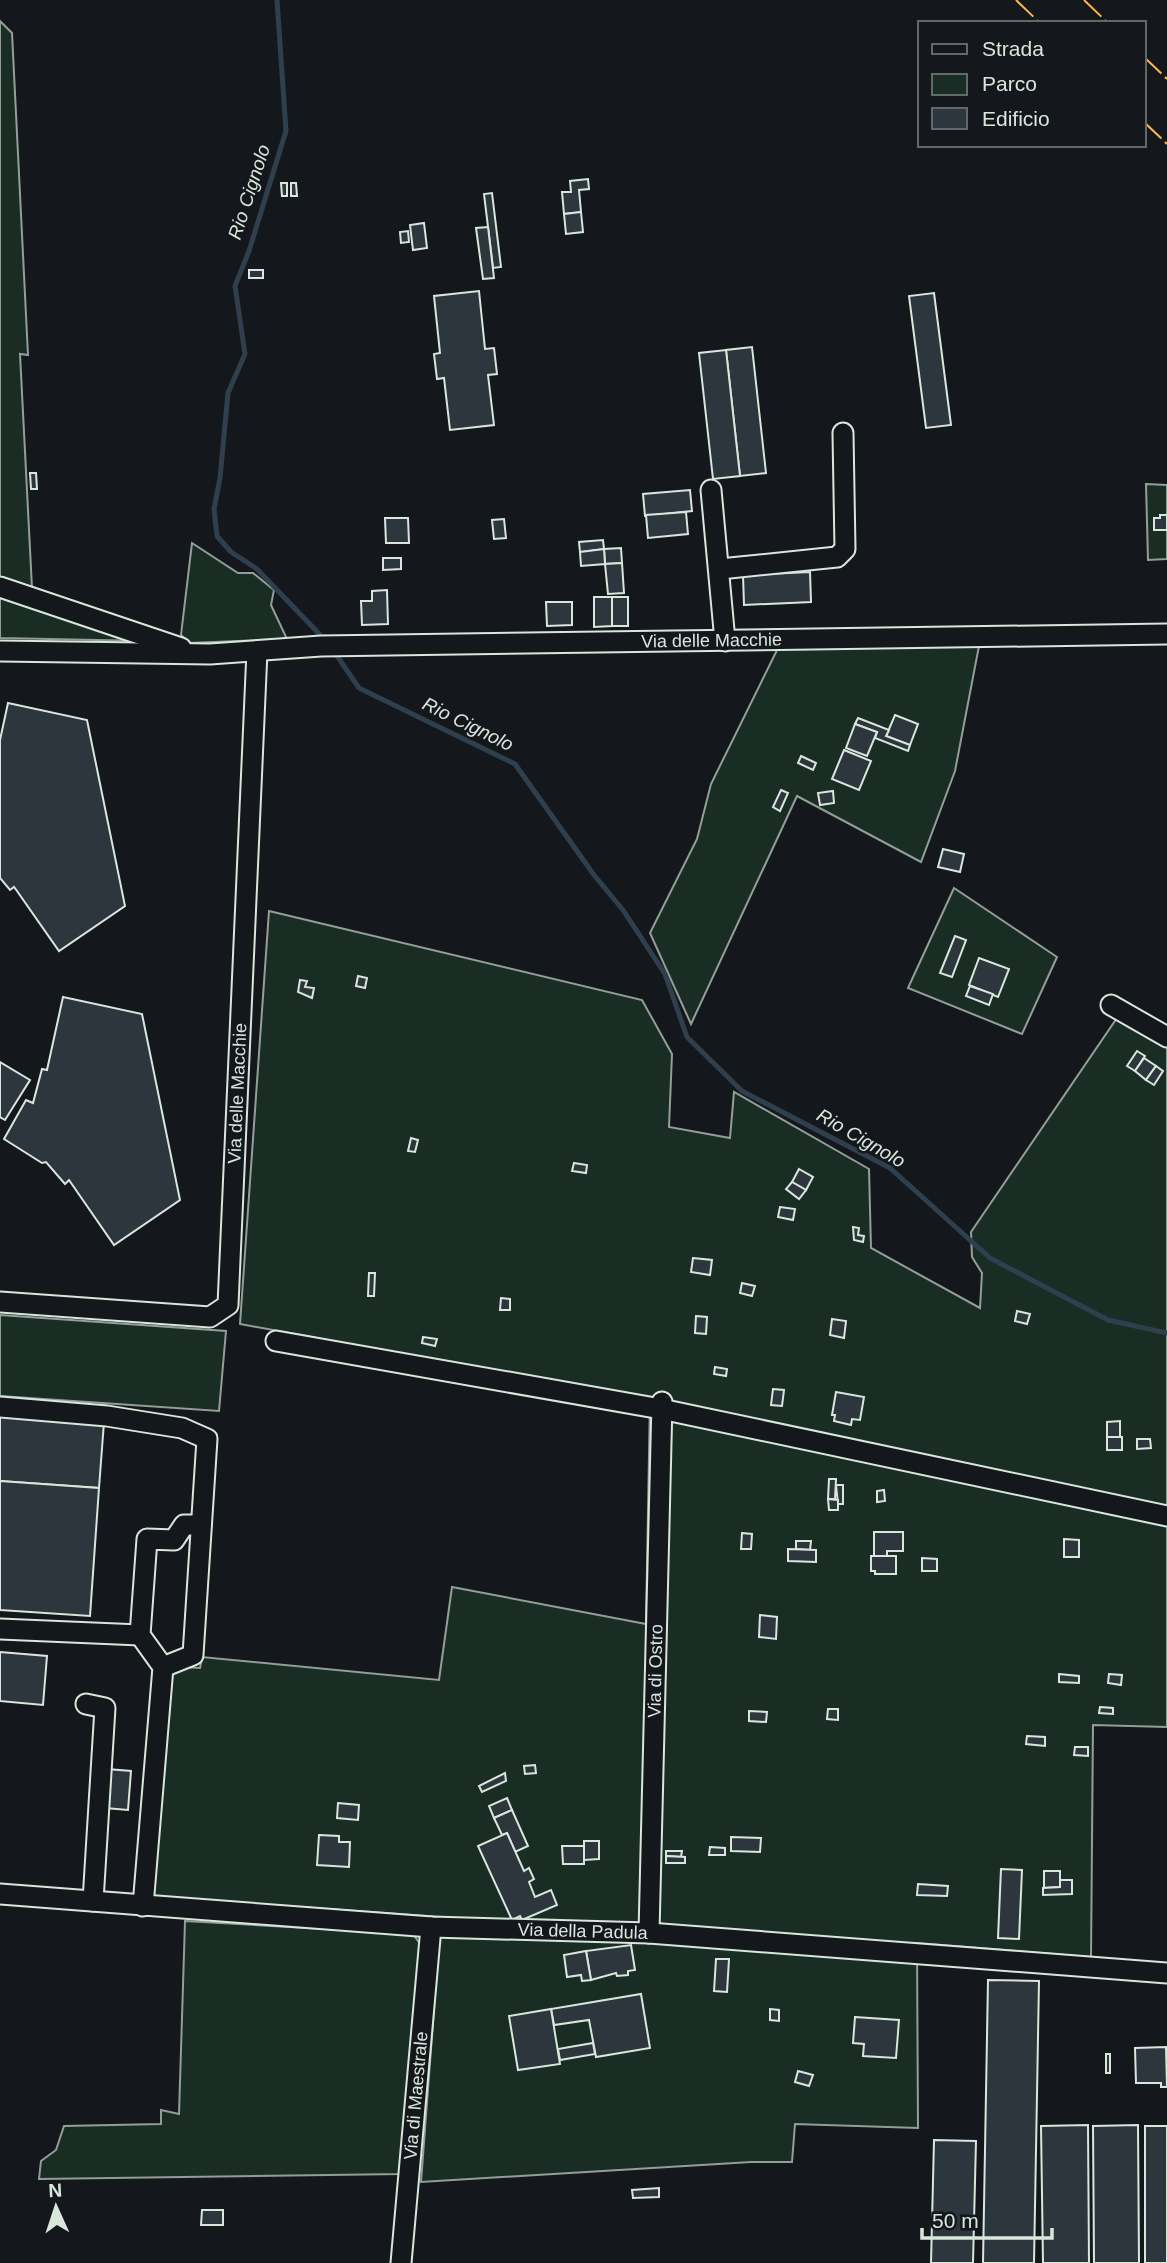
<svg xmlns="http://www.w3.org/2000/svg" width="1167" height="2263" font-family="Helvetica,sans-serif">
<style>
.green{fill:#1a2d24;stroke:#939e99;stroke-width:2}
.lines{fill:none;stroke-linecap:round;stroke-linejoin:round}
.stream{stroke:#2f3f4d;stroke-width:5}
.building{fill:#2c363c;stroke:#d8e6dc;stroke-width:2}
.minor-casing{stroke:#d8e6dc;stroke-width:23}
.minor{stroke:#14181c;stroke-width:19}
.power{stroke:#ffb74d;stroke-width:2;stroke-dasharray:24 5 3.5 5;stroke-linecap:butt}
.labels{text-anchor:middle;dominant-baseline:central;stroke-width:5;stroke-linejoin:round;paint-order:stroke}
.street-label{font-size:18px;fill:#d8e6dc;stroke:#14181c}
.water-label{font-size:19px;font-style:italic;fill:#d8e6dc;stroke:#14181c}
</style>
<rect width="100%" height="100%" fill="#14181c"/>
<!-- green -->
<g class="green">
<polygon points="0,21 12,33 28,355 20,354 32,588 146,641 0,638"/>
<polygon points="1146,484 1167,485 1167,559 1148,560"/>
<polygon points="192,543 238,573 253,573 274,590 271,605 287,639 189,643 181,635"/>
<polygon points="779,646 979,646 955,771 921,862 797,796 691,1024 650,933 697,839 711,784"/>
<polygon points="954,888 1057,957 1022,1034 908,988"/>
<polygon points="269,911 642,1000 672,1054 669,1127 730,1138 734,1092 869,1169 871,1248 980,1308 982,1273 972,1257 971,1232 1119,1015 1167,1045 1167,1727 1093,1725 1091,1957 917,1943 918,2128 795,2124 792,2162 751,2162 421,2182 441,1917 144,1896 162,1666 200,1668 202,1657 439,1680 452,1587 646,1624 650,1399 240,1324"/>
<polygon points="0,1315 226,1331 219,1411 0,1396"/>
<polygon points="185,1921 413,1934 420,1944 401,2174 39,2179 41,2161 56,2150 64,2126 161,2124 161,2110 179,2114"/>
</g>
<g class="lines">
<!-- stream -->
<g class="stream">
<polyline points="277,0 286,131 249,251 235,286 245,354 228,393 220,478 214,509 217,536 231,552 257,569 325,640"/>
<polyline points="333,650 359,688 515,764 594,875 623,910 665,974 687,1037 742,1091 890,1168 990,1258 1108,1320 1167,1333"/>
</g>
</g>
<!-- building -->
<g class="building">
<polygon points="588,179 589,189 579,190 581,212 564,214 562,192 571,192 570,181"/>
<polygon points="281,183 287,183 287,196 282,196"/>
<polygon points="291,183 296,183 297,196 291,196"/>
<polygon points="492,193 501,267 493,268 484,194"/>
<polygon points="581,212 583,232 566,234 564,214"/>
<polygon points="424,223 427,248 413,250 410,225"/>
<polygon points="488,227 494,278 483,279 476,228"/>
<polygon points="408,231 409,242 401,243 400,232"/>
<rect x="249" y="270" width="14" height="8"/>
<polygon points="479,291 485,349 494,348 497,374 488,375 494,425 450,430 444,378 437,379 434,354 440,353 434,296"/>
<polygon points="934,293 951,425 926,428 909,296"/>
<polygon points="752,347 766,473 740,476 726,350"/>
<polygon points="726,350 740,476 713,479 699,353"/>
<polygon points="30,473 36,473 37,489 31,489"/>
<polygon points="690,490 692,511 645,516 643,494"/>
<polygon points="686,512 688,534 648,538 646,515"/>
<polygon points="1160,515 1167,515 1167,530 1154,530 1154,518 1160,518"/>
<polygon points="385,518 408,518 409,543 386,543"/>
<polygon points="504,519 506,538 494,539 492,520"/>
<polygon points="603,540 604,549 580,552 579,542"/>
<polygon points="621,548 622,563 605,564 604,549"/>
<polygon points="604,549 605,564 581,566 580,552"/>
<polygon points="383,558 401,558 401,569 383,570"/>
<polygon points="622,563 624,593 608,594 605,564"/>
<polygon points="810,572 811,602 744,605 743,575"/>
<polygon points="387,590 388,624 362,625 361,601 372,601 372,591"/>
<polygon points="594,597 612,597 612,626 594,627"/>
<rect x="612" y="597" width="16" height="29"/>
<polygon points="546,602 572,602 572,625 547,626"/>
<polygon points="8,703 87,720 125,906 59,951 17,891 14,887 10,890 0,878 0,740"/>
<polygon points="895,715 918,724 910,745 886,736"/>
<polygon points="858,718 889,730 886,736 910,745 908,751 875,738 877,732 855,724"/>
<polygon points="855,724 877,732 867,756 846,748"/>
<polygon points="844,750 871,761 859,790 832,779"/>
<polygon points="801,756 816,763 813,770 798,763"/>
<polygon points="781,790 788,793 780,811 773,807"/>
<polygon points="833,791 834,803 820,805 818,793"/>
<polygon points="943,849 964,854 960,872 938,867"/>
<polygon points="955,936 966,940 952,977 940,973"/>
<polygon points="979,958 1009,969 998,997 969,985"/>
<polygon points="358,976 367,978 365,988 356,986"/>
<polygon points="300,980 307,981 305,987 314,988 312,998 298,992"/>
<polygon points="970,986 993,994 989,1005 966,996"/>
<polygon points="63,997 142,1014 180,1200 114,1245 69,1180 65,1184 46,1162 42,1163 4,1139 26,1100 33,1103 42,1069 47,1070"/>
<polygon points="1137,1051 1145,1056 1135,1071 1127,1066"/>
<polygon points="1144,1058 1156,1066 1146,1080 1135,1071"/>
<polygon points="0,1062 30,1080 5,1120 0,1117"/>
<polygon points="1156,1066 1163,1071 1154,1085 1146,1080"/>
<polygon points="411,1138 418,1140 415,1152 408,1151"/>
<polygon points="574,1163 587,1165 586,1173 572,1171"/>
<polygon points="799,1169 813,1177 806,1190 792,1182"/>
<polygon points="792,1182 806,1190 799,1199 786,1189"/>
<polygon points="780,1207 795,1209 793,1220 778,1217"/>
<polygon points="853,1227 859,1228 858,1235 864,1236 863,1242 854,1240"/>
<polygon points="693,1258 712,1260 710,1275 691,1272"/>
<polygon points="369,1273 375,1273 374,1296 368,1296"/>
<polygon points="742,1283 755,1286 752,1296 740,1293"/>
<polygon points="501,1298 510,1299 510,1310 500,1310"/>
<polygon points="1017,1311 1030,1314 1027,1324 1015,1321"/>
<polygon points="696,1316 707,1317 706,1334 695,1333"/>
<polygon points="832,1319 846,1321 844,1338 830,1335"/>
<polygon points="423,1337 437,1339 435,1346 422,1343"/>
<polygon points="715,1367 727,1369 726,1376 714,1374"/>
<polygon points="773,1389 784,1390 782,1406 771,1405"/>
<polygon points="836,1392 864,1397 860,1420 852,1419 851,1425 834,1421 835,1415 832,1415"/>
<polygon points="0,1414 104,1422 99,1488 0,1481"/>
<polygon points="1120,1421 1120,1437 1107,1437 1107,1422"/>
<rect x="1107" y="1437" width="15" height="13"/>
<polygon points="1137,1439 1150,1439 1151,1448 1137,1449"/>
<polygon points="829,1479 836,1479 835,1499 828,1499"/>
<polygon points="0,1481 99,1488 90,1616 0,1610"/>
<polygon points="836,1485 843,1485 843,1504 838,1504"/>
<polygon points="884,1490 885,1501 877,1502 877,1491"/>
<polygon points="828,1499 838,1500 838,1510 829,1510"/>
<polygon points="874,1532 903,1532 903,1551 887,1551 887,1556 874,1556"/>
<polygon points="742,1533 752,1534 751,1549 741,1549"/>
<polygon points="1064,1539 1079,1540 1079,1557 1064,1557"/>
<polygon points="796,1541 811,1541 810,1550 796,1549"/>
<polygon points="788,1549 816,1550 816,1562 788,1561"/>
<polygon points="871,1556 896,1556 896,1574 875,1574 875,1571 871,1571"/>
<polygon points="922,1558 937,1559 937,1571 922,1571"/>
<polygon points="760,1615 777,1617 776,1639 759,1637"/>
<polygon points="0,1652 47,1656 43,1705 0,1701"/>
<polygon points="1059,1674 1079,1676 1079,1683 1059,1682"/>
<polygon points="1109,1674 1122,1675 1121,1685 1108,1683"/>
<polygon points="1100,1707 1113,1708 1113,1714 1099,1713"/>
<polygon points="828,1709 838,1709 838,1720 827,1719"/>
<polygon points="749,1711 767,1712 766,1722 749,1721"/>
<polygon points="1027,1736 1045,1737 1045,1746 1026,1744"/>
<polygon points="1075,1747 1088,1747 1088,1756 1074,1755"/>
<polygon points="535,1765 536,1773 525,1774 524,1766"/>
<polygon points="107,1769 131,1771 128,1810 105,1808"/>
<polygon points="505,1773 506,1781 482,1792 479,1786"/>
<polygon points="507,1798 512,1810 494,1818 489,1806"/>
<polygon points="338,1803 359,1805 358,1820 337,1818"/>
<polygon points="512,1810 528,1846 515,1852 507,1833 502,1835 494,1818"/>
<polygon points="507,1833 524,1871 529,1868 534,1879 529,1882 535,1897 551,1890 557,1905 522,1920 520,1916 512,1920 478,1846"/>
<polygon points="319,1835 339,1836 339,1842 350,1842 349,1867 317,1865"/>
<polygon points="731,1837 761,1838 760,1852 731,1851"/>
<polygon points="584,1841 599,1841 599,1859 584,1860"/>
<polygon points="562,1846 584,1846 584,1864 563,1864"/>
<polygon points="710,1847 725,1848 725,1855 709,1855"/>
<polygon points="666,1851 682,1851 681,1857 666,1856"/>
<polygon points="666,1856 685,1857 685,1863 666,1863"/>
<polygon points="1001,1869 1022,1870 1019,1939 998,1938"/>
<polygon points="1044,1871 1060,1871 1060,1887 1044,1888"/>
<polygon points="1060,1880 1072,1880 1072,1894 1043,1895 1043,1888 1060,1887"/>
<polygon points="918,1884 948,1886 947,1896 917,1895"/>
<polygon points="631,1945 635,1970 628,1971 628,1975 617,1976 616,1973 591,1980 586,1951"/>
<polygon points="586,1951 591,1980 582,1981 581,1975 567,1977 564,1955"/>
<polygon points="716,1959 729,1959 727,1992 714,1991"/>
<polygon points="988,1980 1039,1981 1034,2263 983,2263"/>
<polygon points="641,1994 650,2048 596,2057 589,2020 554,2025 551,2009"/>
<polygon points="551,2009 560,2064 518,2070 509,2016"/>
<polygon points="770,2009 779,2010 779,2021 770,2020"/>
<polygon points="855,2017 899,2020 896,2058 863,2056 864,2044 853,2043"/>
<polygon points="593,2043 595,2054 560,2060 558,2049"/>
<polygon points="1166,2047 1167,2087 1161,2087 1161,2083 1136,2083 1135,2048"/>
<rect x="1106" y="2054" width="4" height="19"/>
<polygon points="798,2071 813,2075 809,2086 795,2082"/>
<polygon points="1088,2125 1089,2263 1043,2263 1041,2126"/>
<polygon points="1138,2125 1139,2263 1094,2263 1093,2126"/>
<rect x="1145" y="2126" width="22" height="137"/>
<polygon points="934,2140 976,2141 973,2263 931,2263"/>
<polygon points="659,2188 659,2197 633,2198 632,2190"/>
<polygon points="202,2210 223,2210 223,2225 201,2225"/>
</g>
<g class="lines">
<defs>
<g id="minor">
<polyline points="711,490 725,641"/>
<polyline points="720,569 837,557 845,549 843,433"/>
<polyline points="0,587 181,648"/>
<path id="s1" d="M0 651 210 654 321 646 1167 634"/>
<polyline points="1111,1005 1167,1037"/>
<path id="s2" d="M0 1302 210 1317 228 1305 257 651"/>
<polyline points="276,1341 661,1409 1167,1516"/>
<polyline points="0,1407 107,1416 182,1428 207,1439 193,1655 163,1667"/>
<polyline points="0,1629 140,1635"/>
<polyline points="86,1704 105,1708 93,1901"/>
<path id="s3" d="M0 1894 431 1927 649 1933 1167 1973"/>
<polyline points="143,1906 163,1667 140,1635 147,1539 174,1540 184,1525 201,1525"/>
<path id="s4" d="M649 1933 662 1402"/>
<path id="s5" d="M401 2263 431 1927"/>
</g>
</defs>
<!-- minor casing -->
<use href="#minor" class="minor-casing"/>
<!-- minor -->
<use href="#minor" class="minor"/>
<!-- power -->
<g class="power">
<polyline points="1016,0 1040,23"/>
<polyline points="1084,0 1108,23"/>
<polyline points="1144,57 1167,79"/>
<polyline points="1144,122 1167,144"/>
</g>
</g>
<g class="labels">
<!-- street labels -->
<g class="street-label">
<text stroke="none"><textPath href="#s1" startOffset="712">Via delle Macchie</textPath></text>
<text stroke="none"><textPath href="#s2" startOffset="444">Via delle Macchie</textPath></text>
<text stroke="none"><textPath href="#s4" startOffset="262">Via di Ostro</textPath></text>
<text stroke="none"><textPath href="#s3" startOffset="584">Via della Padula</textPath></text>
<text stroke="none"><textPath href="#s5" startOffset="168">Via di Maestrale</textPath></text>
</g>
<!-- water labels -->
<g class="water-label">
<text transform="translate(249 192) rotate(-72)">Rio Cignolo</text>
<text transform="translate(468 724) rotate(26)">Rio Cignolo</text>
<text transform="translate(861 1138) rotate(30)">Rio Cignolo</text>
</g>
</g>
<!-- legend -->
<rect x="918" y="21" width="228" height="126" fill="#14181c" stroke="#626a69" stroke-width="2"/>
<rect x="932" y="44" width="35" height="10" fill="#14181c" stroke="#626a69" stroke-width="2"/>
<text x="982" y="56" font-size="21" fill="#d8e6dc">Strada</text>
<rect x="932" y="74" width="35" height="21" fill="#1a2d24" stroke="#626a69" stroke-width="2"/>
<text x="982" y="91" font-size="21" fill="#d8e6dc">Parco</text>
<rect x="932" y="108" width="35" height="21" fill="#2c363c" stroke="#626a69" stroke-width="2"/>
<text x="982" y="126" font-size="21" fill="#d8e6dc">Edificio</text>
<!-- north arrow -->
<g transform="translate(56 2207) rotate(357)" stroke="#14181c" stroke-width="5" paint-order="stroke">
<path d="M0-5L12 26L0 18L-12 26Z" fill="#d8e6dc"/>
<text y="-10" font-size="19" font-weight="bold" text-anchor="middle" fill="#d8e6dc">N</text>
</g>
<!-- scale -->
<path d="M922 2228v10h130v-10" fill="none" stroke="#d8e6dc" stroke-width="3.5"/>
<text x="932" y="2228" font-size="21" fill="#d8e6dc" stroke="#14181c" stroke-width="5" paint-order="stroke">50 m</text>
</svg>
